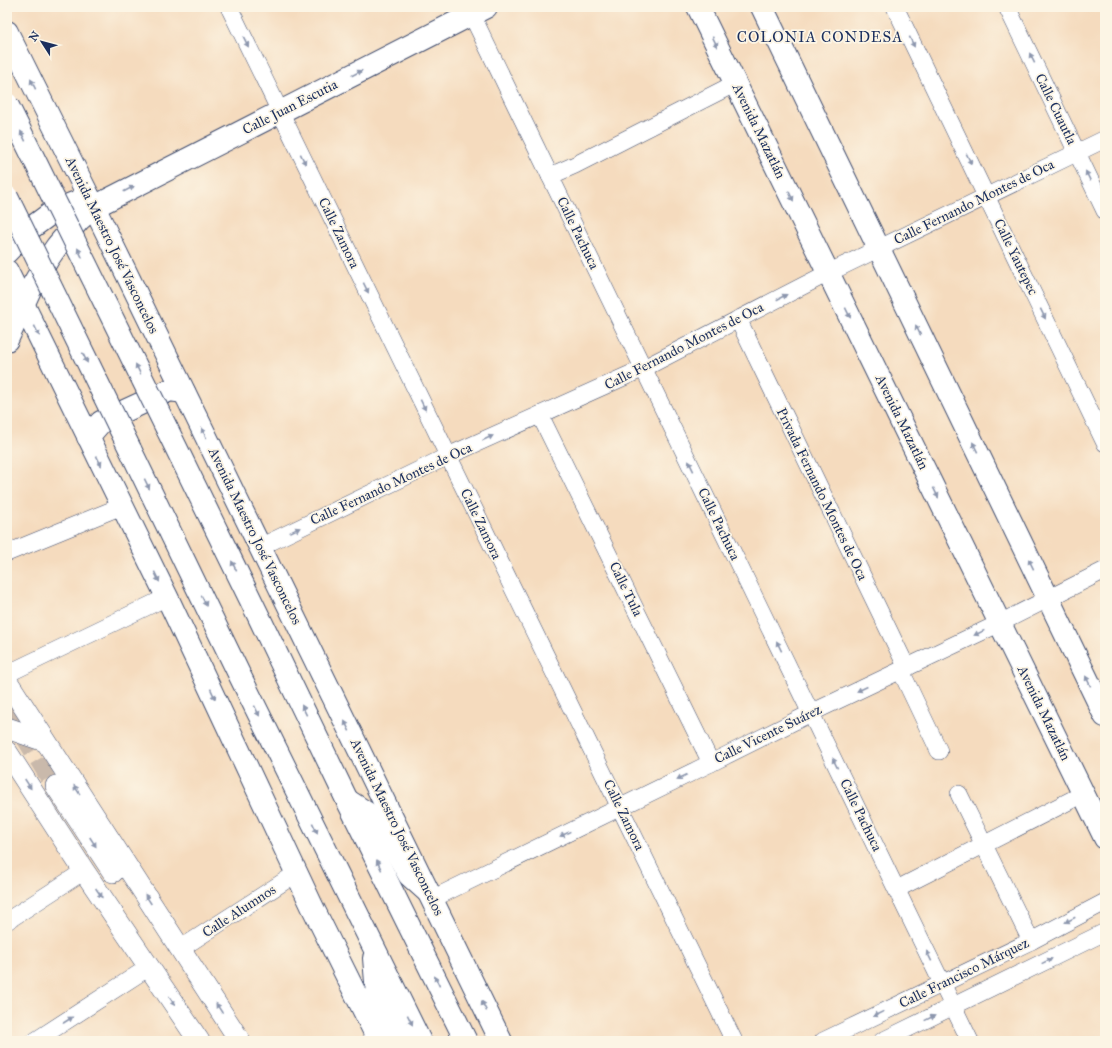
<svg xmlns="http://www.w3.org/2000/svg" width="1112" height="1048" font-family="'IM FELL Great Primer',serif">
<style>
.lines{fill:none;stroke-linecap:round;stroke-linejoin:round}
.tertiary-tunnel{stroke:#c9b9ab;stroke-width:21;stroke-dasharray:21 10;stroke-linecap:butt}
.minor-casing{stroke:#3c496c;stroke-width:18}
.tertiary-casing{stroke:#3c496c;stroke-width:22}
.secondary-casing{stroke:#3c496c;stroke-width:24}
.primary-casing{stroke:#3c496c;stroke-width:24}
.motorway-casing{stroke:#3c496c;stroke-width:24}
.minor{stroke:#fff;stroke-width:17}
.tertiary{stroke:#fff;stroke-width:21}
.secondary{stroke:#fff;stroke-width:22}
.primary{stroke:#fff;stroke-width:22}
.motorway{stroke:#fff;stroke-width:22}
.motorway-bridge-casing{stroke:#3c496c;stroke-width:24;stroke-linecap:butt}
.motorway-bridge{stroke:#fff;stroke-width:22}
.oneway{fill:#8d97ae}
.labels{text-anchor:middle;dominant-baseline:central;stroke-width:3.5;stroke-linejoin:round;paint-order:stroke}
.street-label{font-size:14px;fill:#1b2f5e;stroke:#fcf5e5}
.neighbourhood-label{font-size:15px;letter-spacing:1px;fill:#1b2f5e;stroke:#fcf5e5}
</style>
<rect width="100%" height="100%" fill="#fcf5e5"/>
<filter id="ink" filterUnits="userSpaceOnUse"><feTurbulence type="fractalNoise" baseFrequency=".025" numOctaves="2"/><feDisplacementMap in="SourceGraphic" scale="8" xChannelSelector="R" yChannelSelector="G"/><feConvolveMatrix kernelMatrix="1 2 1 2 8 2 1 2 1" color-interpolation-filters="sRGB"/></filter>
<filter id="wash" filterUnits="userSpaceOnUse"><feTurbulence type="fractalNoise" baseFrequency=".012" numOctaves="4" result="noise"/><feDisplacementMap in="SourceGraphic" scale="16" xChannelSelector="R" yChannelSelector="G"/><feGaussianBlur stdDeviation="0.9" result="paint"/><feColorMatrix in="noise" values="0 0 0 0 0 0 0 0 0 0 0 0 0 0 0 0 0 1.4 0 .05"/><feComposite in="paint" operator="in"/></filter>
<g filter="url(#wash)">
<rect width="100%" height="100%" fill="#f5dbbe"/>
</g>
<g filter="url(#ink)">
<g class="lines">
<!-- tertiary-tunnel -->
<polyline class="tertiary-tunnel" points="7,706 56,786"/>
<defs>
<g id="minor">
<polyline points="229,7 734,1041"/>
<polyline points="468,7 970,1041"/>
<polyline points="895,7 1105,443"/>
<polyline points="1007,7 1105,211"/>
<polyline points="550,176 575,165 736,83"/>
<polyline points="738,319 907,668"/>
<polyline points="540,415 711,763"/>
<polyline points="260,547 448,456 644,368 828,273 1105,139"/>
<polyline points="7,553 122,506"/>
<polyline points="901,671 939,751"/>
<polyline points="7,674 167,597"/>
<polyline points="959,794 1031,941"/>
<polyline points="897,889 1083,794"/>
<polyline points="432,899 711,763 811,713 1000,623 1105,570"/>
<polyline points="7,921 84,871"/>
<polyline points="180,949 297,873"/>
<polyline points="35,1041 149,967"/>
<polyline points="823,1041 1031,941 1105,902"/>
<polyline points="882,1041 1105,932"/>
</g>
<g id="tertiary">
<polyline points="7,681 240,1041"/>
<polyline points="7,728 45,741"/>
<polyline points="7,752 84,871 199,1041"/>
<polyline points="56,786 113,872"/>
</g>
<g id="secondary">
<polyline points="698,7 1105,838"/>
<polyline points="762,7 1105,716"/>
<polyline points="7,32 94,207 501,1041"/>
<polyline points="7,271 167,597 312,906 379,1041"/>
<polyline points="88,437 101,422 170,390 184,392"/>
</g>
<g id="primary">
<polyline points="7,252 27,231 54,211 89,197"/>
<polyline points="7,340 30,290 48,259 57,246 79,220 94,207 486,7"/>
</g>
<g id="motorway">
<polyline points="167,429 257,613 347,800 466,1041"/>
<polyline points="130,449 240,676 420,1041"/>
<polyline points="347,800 379,821 409,875 429,893"/>
<polyline points="374,958 377,994 399,1041"/>
</g>
</defs>
<!-- minor casing -->
<use href="#minor" class="minor-casing"/>
<!-- tertiary casing -->
<use href="#tertiary" class="tertiary-casing"/>
<!-- secondary casing -->
<use href="#secondary" class="secondary-casing"/>
<!-- primary casing -->
<use href="#primary" class="primary-casing"/>
<!-- motorway casing -->
<use href="#motorway" class="motorway-casing"/>
<!-- minor -->
<use href="#minor" class="minor"/>
<!-- tertiary -->
<use href="#tertiary" class="tertiary"/>
<!-- secondary -->
<use href="#secondary" class="secondary"/>
<!-- primary -->
<use href="#primary" class="primary"/>
<!-- motorway -->
<use href="#motorway" class="motorway"/>
<defs>
<g id="motorway-bridge">
<polyline points="7,104 167,429"/>
<polyline points="7,197 130,449"/>
</g>
</defs>
<!-- motorway-bridge casing -->
<use href="#motorway-bridge" class="motorway-bridge-casing"/>
<!-- motorway-bridge -->
<use href="#motorway-bridge" class="motorway-bridge"/>
</g>
<!-- one-way arrows -->
<defs><path id="oneway-solid" d="M-6-.8H1V-3.2L6.5 0L1 3.2V.8H-6Z"/></defs>
<g class="oneway">
<use href="#oneway-solid" transform="translate(246 42) rotate(64)"/>
<use href="#oneway-solid" transform="translate(715 42) rotate(64)"/>
<use href="#oneway-solid" transform="translate(912 42) rotate(64)"/>
<use href="#oneway-solid" transform="translate(1032 58) rotate(-116)"/>
<use href="#oneway-solid" transform="translate(357 73) rotate(-27)"/>
<use href="#oneway-solid" transform="translate(33 84) rotate(-116)"/>
<use href="#oneway-solid" transform="translate(23 136) rotate(-116)"/>
<use href="#oneway-solid" transform="translate(303 159) rotate(64)"/>
<use href="#oneway-solid" transform="translate(969 159) rotate(64)"/>
<use href="#oneway-solid" transform="translate(1088 176) rotate(-116)"/>
<use href="#oneway-solid" transform="translate(129 189) rotate(-27)"/>
<use href="#oneway-solid" transform="translate(791 196) rotate(64)"/>
<use href="#oneway-solid" transform="translate(80 253) rotate(-116)"/>
<use href="#oneway-solid" transform="translate(366 288) rotate(64)"/>
<use href="#oneway-solid" transform="translate(782 297) rotate(-27)"/>
<use href="#oneway-solid" transform="translate(848 313) rotate(64)"/>
<use href="#oneway-solid" transform="translate(1043 314) rotate(64)"/>
<use href="#oneway-solid" transform="translate(918 330) rotate(-116)"/>
<use href="#oneway-solid" transform="translate(37 331) rotate(64)"/>
<use href="#oneway-solid" transform="translate(85 358) rotate(64)"/>
<use href="#oneway-solid" transform="translate(138 369) rotate(-116)"/>
<use href="#oneway-solid" transform="translate(423 405) rotate(64)"/>
<use href="#oneway-solid" transform="translate(204 433) rotate(-116)"/>
<use href="#oneway-solid" transform="translate(488 438) rotate(-24)"/>
<use href="#oneway-solid" transform="translate(975 447) rotate(-116)"/>
<use href="#oneway-solid" transform="translate(99 461) rotate(64)"/>
<use href="#oneway-solid" transform="translate(691 466) rotate(-116)"/>
<use href="#oneway-solid" transform="translate(147 484) rotate(64)"/>
<use href="#oneway-solid" transform="translate(936 493) rotate(64)"/>
<use href="#oneway-solid" transform="translate(295 530) rotate(-26)"/>
<use href="#oneway-solid" transform="translate(1031 564) rotate(-116)"/>
<use href="#oneway-solid" transform="translate(234 566) rotate(-116)"/>
<use href="#oneway-solid" transform="translate(157 577) rotate(64)"/>
<use href="#oneway-solid" transform="translate(204 601) rotate(64)"/>
<use href="#oneway-solid" transform="translate(979 633) rotate(154)"/>
<use href="#oneway-solid" transform="translate(779 646) rotate(-116)"/>
<use href="#oneway-solid" transform="translate(1088 681) rotate(-116)"/>
<use href="#oneway-solid" transform="translate(862 689) rotate(155)"/>
<use href="#oneway-solid" transform="translate(213 694) rotate(65)"/>
<use href="#oneway-solid" transform="translate(304 710) rotate(-116)"/>
<use href="#oneway-solid" transform="translate(257 711) rotate(64)"/>
<use href="#oneway-solid" transform="translate(347 726) rotate(-116)"/>
<use href="#oneway-solid" transform="translate(835 763) rotate(-116)"/>
<use href="#oneway-solid" transform="translate(682 777) rotate(154)"/>
<use href="#oneway-solid" transform="translate(28 784) rotate(57)"/>
<use href="#oneway-solid" transform="translate(77 790) rotate(-123)"/>
<use href="#oneway-solid" transform="translate(315 828) rotate(64)"/>
<use href="#oneway-solid" transform="translate(565 834) rotate(154)"/>
<use href="#oneway-solid" transform="translate(93 842) rotate(57)"/>
<use href="#oneway-solid" transform="translate(379 865) rotate(-116)"/>
<use href="#oneway-solid" transform="translate(99 893) rotate(56)"/>
<use href="#oneway-solid" transform="translate(148 899) rotate(-123)"/>
<use href="#oneway-solid" transform="translate(1070 920) rotate(153)"/>
<use href="#oneway-solid" transform="translate(929 956) rotate(-116)"/>
<use href="#oneway-solid" transform="translate(1047 961) rotate(-26)"/>
<use href="#oneway-solid" transform="translate(437 981) rotate(-116)"/>
<use href="#oneway-solid" transform="translate(172 1001) rotate(56)"/>
<use href="#oneway-solid" transform="translate(484 1006) rotate(-116)"/>
<use href="#oneway-solid" transform="translate(219 1008) rotate(-123)"/>
<use href="#oneway-solid" transform="translate(878 1014) rotate(154)"/>
<use href="#oneway-solid" transform="translate(930 1018) rotate(-26)"/>
<use href="#oneway-solid" transform="translate(68 1020) rotate(-33)"/>
<use href="#oneway-solid" transform="translate(410 1020) rotate(64)"/>
</g>
</g>
<g class="labels">
<!-- street labels -->
<g class="street-label">
<text transform="translate(290 107) rotate(-27)">Calle Juan Escutia</text>
<text transform="translate(1056 109) rotate(64)">Calle Cuautla</text>
<text transform="translate(759 131) rotate(64)">Avenida Mazatlán</text>
<text transform="translate(974 202) rotate(-26)">Calle Fernando Montes de Oca</text>
<text transform="translate(339 233) rotate(64)">Calle Zamora</text>
<text transform="translate(578 233) rotate(64)">Calle Pachuca</text>
<text transform="translate(112 245) rotate(64)">Avenida Maestro José Vasconcelos</text>
<text transform="translate(1016 257) rotate(64)">Calle Yautepec</text>
<text transform="translate(684 346) rotate(-27)">Calle Fernando Montes de Oca</text>
<text transform="translate(902 422) rotate(64)">Avenida Mazatlán</text>
<text transform="translate(391 484) rotate(-25)">Calle Fernando Montes de Oca</text>
<text transform="translate(822 494) rotate(64)">Privada Fernando Montes de Oca</text>
<text transform="translate(481 524) rotate(64)">Calle Zamora</text>
<text transform="translate(719 524) rotate(64)">Calle Pachuca</text>
<text transform="translate(255 536) rotate(64)">Avenida Maestro José Vasconcelos</text>
<text transform="translate(626 589) rotate(64)">Calle Tula</text>
<text transform="translate(1044 713) rotate(64)">Avenida Mazatlán</text>
<text transform="translate(768 734) rotate(-26)">Calle Vicente Suárez</text>
<text transform="translate(624 815) rotate(64)">Calle Zamora</text>
<text transform="translate(861 815) rotate(64)">Calle Pachuca</text>
<text transform="translate(397 827) rotate(64)">Avenida Maestro José Vasconcelos</text>
<text transform="translate(239 911) rotate(-33)">Calle Alumnos</text>
<text transform="translate(964 973) rotate(-26)">Calle Francisco Márquez</text>
</g>
<!-- neighbourhood labels -->
<g class="neighbourhood-label">
<text x="820" y="37">COLONIA CONDESA</text>
</g>
</g>
<!-- margin -->
<rect width="1112" height="1048" fill="none" stroke="#fcf5e5" stroke-width="24"/>
<!-- north arrow -->
<g transform="translate(42 42) rotate(306)" stroke="#fcf5e5" stroke-width="3" paint-order="stroke">
<path d="M0-3L7 15L0 10L-7 15Z" fill="#1b2f5e"/>
<text y="-6" font-size="11" font-weight="bold" text-anchor="middle" fill="#1b2f5e">N</text>
</g>
</svg>
